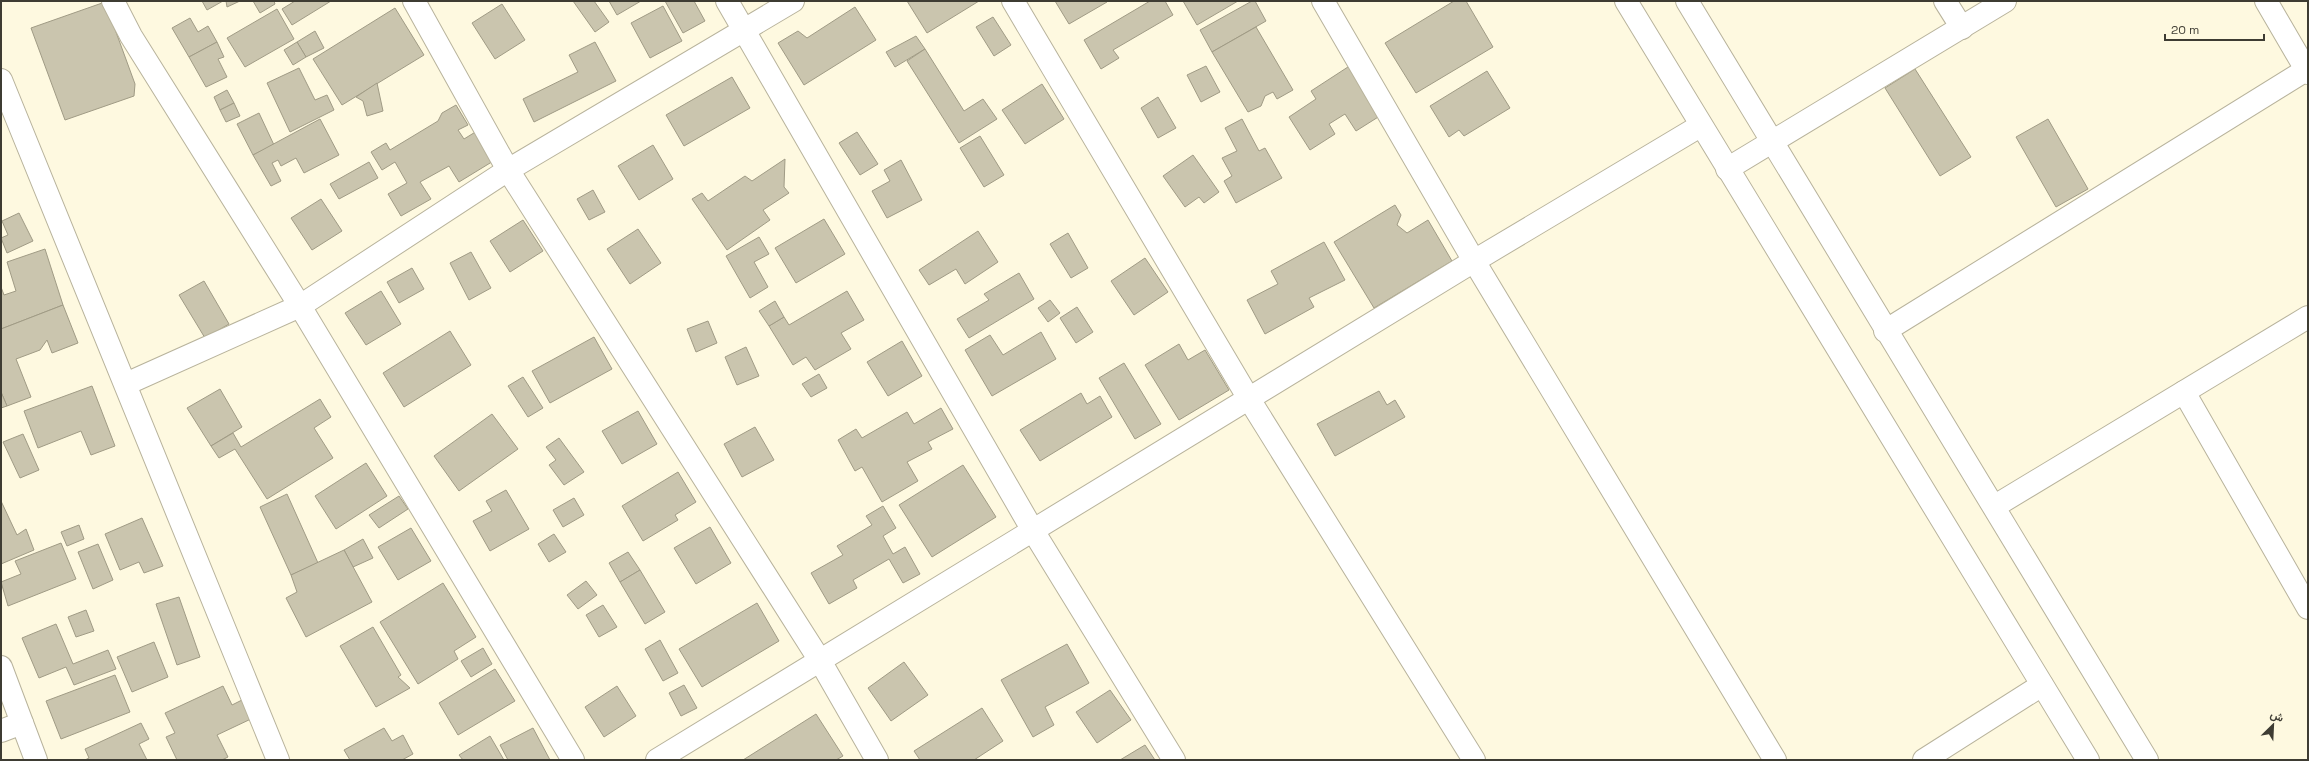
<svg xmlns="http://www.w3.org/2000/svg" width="2309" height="761" font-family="'Space Grotesk',Vazirmatn,sans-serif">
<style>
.building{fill:#cac5ae;stroke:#a09b85}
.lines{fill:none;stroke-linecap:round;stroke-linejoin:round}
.minor-casing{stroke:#b8b39c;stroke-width:24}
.tertiary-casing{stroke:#b8b39c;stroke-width:24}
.primary-casing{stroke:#b8b39c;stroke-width:24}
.minor{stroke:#fff;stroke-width:22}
.tertiary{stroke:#fff;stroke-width:22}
.primary{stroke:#fff;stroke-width:22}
</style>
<rect width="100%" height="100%" fill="#fef9e0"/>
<!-- building -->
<g class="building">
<polygon points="202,1 223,1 207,10"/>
<polygon points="226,1 240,1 227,7"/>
<polygon points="253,1 274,1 275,4 260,13"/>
<polygon points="295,1 331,1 292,25 282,9"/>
<polygon points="573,1 594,1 609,22 595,32"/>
<polygon points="609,1 641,1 617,15"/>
<polygon points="665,1 694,1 705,21 683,33"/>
<polygon points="907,1 979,1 927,33"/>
<polygon points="1055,1 1106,1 1107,2 1069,24"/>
<polygon points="1150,1 1165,1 1173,15 1113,50 1119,58 1101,69 1084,40"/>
<polygon points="1183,1 1238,1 1197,25"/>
<polygon points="1252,1 1255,1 1266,21 1212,52 1200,30"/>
<polygon points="1454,1 1466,1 1493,47 1416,93 1385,43"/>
<polygon points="105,2 135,84 134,96 65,120 31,28"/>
<polygon points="502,4 525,40 495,59 472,23"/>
<polygon points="663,6 682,41 650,58 631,23"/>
<polygon points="855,7 876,40 804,85 778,43 798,31 807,38"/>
<polygon points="395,8 424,55 342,105 313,59"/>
<polygon points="277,9 294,39 245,67 227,38"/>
<polygon points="993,17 1011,45 994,56 976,27"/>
<polygon points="190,18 198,32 208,26 217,42 189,57 172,28"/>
<polygon points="1256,27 1293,90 1277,99 1273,92 1265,96 1261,106 1248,112 1212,52"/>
<polygon points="315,31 324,48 306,57 297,42"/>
<polygon points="916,36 925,49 895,67 886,52"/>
<polygon points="217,42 224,57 218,59 227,77 206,87 189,57"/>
<polygon points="297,42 306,57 293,65 284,50"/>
<polygon points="595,42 616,81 534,122 523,99 578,72 569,55"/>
<polygon points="925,49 964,111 983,99 997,119 959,143 907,61"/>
<polygon points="1351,65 1383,114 1356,131 1345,114 1329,124 1335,134 1310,150 1289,117 1316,99 1311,91"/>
<polygon points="1206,66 1220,92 1201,102 1187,75"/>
<polygon points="299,68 315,100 327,95 334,110 290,132 267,83"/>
<polygon points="1915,69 1971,157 1940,176 1885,88"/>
<polygon points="1487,71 1510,108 1464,136 1459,130 1449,137 1430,106"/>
<polygon points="732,77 750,108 684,146 666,115"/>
<polygon points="377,83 383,111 367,116 363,101 356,97"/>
<polygon points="1042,84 1064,119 1025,144 1002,110"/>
<polygon points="227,90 234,103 220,110 214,97"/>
<polygon points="1158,97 1176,128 1158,138 1141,108"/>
<polygon points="234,103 240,116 226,122 220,110"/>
<polygon points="456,105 468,125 458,130 464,139 477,131 495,160 459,182 449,166 420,182 431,199 401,216 388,194 407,183 395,162 382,170 371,152 386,143 390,150 438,121 442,113"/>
<polygon points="259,113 274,145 253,155 237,124"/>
<polygon points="320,119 339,155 304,173 296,158 281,166 278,160 272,163 281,181 271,186 253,155"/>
<polygon points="1242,119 1259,151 1265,148 1282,178 1236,203 1224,181 1232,176 1222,158 1237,151 1225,128"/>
<polygon points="2048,119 2088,189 2056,207 2016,137"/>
<polygon points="857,132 878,164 860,175 839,143"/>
<polygon points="980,136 1004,175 984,187 960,148"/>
<polygon points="653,145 673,179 639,200 618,166"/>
<polygon points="1193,155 1219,192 1204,203 1199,197 1185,207 1163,176"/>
<polygon points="785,159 784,187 789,193 763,210 770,220 727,250 692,199 702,193 708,201 745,176 752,181"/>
<polygon points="901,160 922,200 887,218 872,191 890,181 884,170"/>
<polygon points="369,162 378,178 339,199 330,184"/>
<polygon points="593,190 605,212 589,220 577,199"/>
<polygon points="321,199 342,231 312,250 291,218"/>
<polygon points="1395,205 1401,215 1397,225 1407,233 1428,220 1452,261 1374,308 1334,242"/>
<polygon points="19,213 33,241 7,253 1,238 8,235 2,221"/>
<polygon points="824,219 845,254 796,283 775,248"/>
<polygon points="523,220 543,251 510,272 490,241"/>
<polygon points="638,229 661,263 630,284 607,249"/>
<polygon points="978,231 998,262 965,284 956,269 929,285 919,270"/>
<polygon points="1068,233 1088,268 1071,278 1050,244"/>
<polygon points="759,237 769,254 754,262 768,287 750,298 726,256"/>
<polygon points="1324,242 1345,280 1309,298 1314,307 1265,334 1247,300 1278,284 1271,271"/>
<polygon points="45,249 63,305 1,329 1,287 4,295 16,291 7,262"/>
<polygon points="471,252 491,288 469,300 450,263"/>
<polygon points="1145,258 1168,292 1134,315 1111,281"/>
<polygon points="412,268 424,289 399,303 387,282"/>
<polygon points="1019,273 1034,299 969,338 957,319 989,300 984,294"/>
<polygon points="204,281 229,324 205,338 179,295"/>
<polygon points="381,291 401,324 366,345 345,313"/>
<polygon points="847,291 864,320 841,333 851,349 815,370 806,357 793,365 769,326 784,317 789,325"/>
<polygon points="1050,300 1060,313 1048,322 1038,308"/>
<polygon points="775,301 784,317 769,326 759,311"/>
<polygon points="63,305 78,343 52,353 47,340 40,350 16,359 31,397 7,406 1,392 1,329"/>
<polygon points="1077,307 1093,332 1076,343 1060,318"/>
<polygon points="708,321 717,343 696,352 687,329"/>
<polygon points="450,331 471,365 404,407 383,373"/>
<polygon points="1041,332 1056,359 992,396 965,350 990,335 1003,355"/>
<polygon points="594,337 612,369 550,403 532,371"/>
<polygon points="902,341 922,376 888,396 867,362"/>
<polygon points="1179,344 1188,360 1205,350 1229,390 1179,420 1145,365"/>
<polygon points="746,347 759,376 737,385 725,357"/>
<polygon points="1124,363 1161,424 1135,439 1099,378"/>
<polygon points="819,374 827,388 811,397 802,384"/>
<polygon points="523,377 543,408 528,417 508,386"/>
<polygon points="92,386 115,446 91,455 81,431 38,448 24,411"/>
<polygon points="220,389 242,427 211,446 187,408"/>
<polygon points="1379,391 1387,405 1395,400 1405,417 1335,456 1317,424"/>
<polygon points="1,392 7,406 1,408"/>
<polygon points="1081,393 1087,404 1100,396 1112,417 1040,461 1020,430"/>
<polygon points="320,399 331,417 314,428 333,458 267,499 235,449 219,458 211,446 233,433 241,447"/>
<polygon points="941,408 953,429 928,442 932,449 907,462 918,481 882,502 862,467 855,471 838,440 856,429 862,438 907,412 914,424"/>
<polygon points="638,411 657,444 622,464 602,431"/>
<polygon points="492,414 518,449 459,491 434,456"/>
<polygon points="755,427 774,460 742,477 724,444"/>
<polygon points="23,434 39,470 20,478 3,442"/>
<polygon points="559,438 584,472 564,485 549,465 556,460 546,447"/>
<polygon points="366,463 387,496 336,529 315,496"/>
<polygon points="963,465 996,517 932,557 899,505"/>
<polygon points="678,472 696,502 675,515 678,520 643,541 622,506"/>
<polygon points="506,490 529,529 490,551 473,521 492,511 486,501"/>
<polygon points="287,494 318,563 291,575 260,507"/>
<polygon points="399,496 408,509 379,528 369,515"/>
<polygon points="574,498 584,515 563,527 553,510"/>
<polygon points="1,501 17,535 26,529 34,550 1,564"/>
<polygon points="883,506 896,528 883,536 893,554 905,547 920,574 903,583 889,559 853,580 857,588 829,604 811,573 843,555 837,546 872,525 866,516"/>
<polygon points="142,518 163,566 144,573 139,562 120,570 105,534"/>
<polygon points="79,525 84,539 67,546 61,532"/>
<polygon points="710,527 731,563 696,584 674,548"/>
<polygon points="411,528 431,561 398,580 378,547"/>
<polygon points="554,534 566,552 549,562 538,544"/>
<polygon points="363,539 373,558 353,567 344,550"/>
<polygon points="61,543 76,579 8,606 1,582 21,574 15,561"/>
<polygon points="98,544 113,580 93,589 78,552"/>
<polygon points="344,550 372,602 306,637 286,598 297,592 291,575"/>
<polygon points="628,552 640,570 620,582 609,563"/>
<polygon points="640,570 665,612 645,624 620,582"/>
<polygon points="586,581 597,595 578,609 567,595"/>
<polygon points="443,583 476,637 454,651 458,659 418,684 380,622"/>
<polygon points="179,597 200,657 177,665 156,604"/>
<polygon points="757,603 779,641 702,687 679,649"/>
<polygon points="603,605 617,627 599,637 586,615"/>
<polygon points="86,610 94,631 76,637 68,617"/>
<polygon points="56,624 73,664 108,650 116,669 74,685 66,667 39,678 22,638"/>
<polygon points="373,627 401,675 398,677 410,688 376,707 340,646"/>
<polygon points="660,640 678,673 663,681 645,649"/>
<polygon points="154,642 168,677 132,692 117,657"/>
<polygon points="1067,644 1089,683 1045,707 1054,725 1033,737 1001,680"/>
<polygon points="483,648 492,664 471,677 461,661"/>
<polygon points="904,662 928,695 891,721 868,688"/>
<polygon points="495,669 515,701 458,735 439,703"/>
<polygon points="115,675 130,712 61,739 46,701"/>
<polygon points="684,685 697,708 681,716 669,693"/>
<polygon points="223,686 232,705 244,699 253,718 217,735 228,757 222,760 177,760 166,737 175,733 165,713"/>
<polygon points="617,686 636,716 604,737 585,707"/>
<polygon points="1110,690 1131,720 1097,743 1076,712"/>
<polygon points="982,708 1003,741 974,760 920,760 914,751"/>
<polygon points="816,714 843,756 836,760 743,760"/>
<polygon points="141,723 149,739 139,744 147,760 85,760 89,758 85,749"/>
<polygon points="384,728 392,741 403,735 413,754 402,760 350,760 344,750"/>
<polygon points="533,728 550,760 508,760 500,745"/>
<polygon points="490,736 504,760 463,760 459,755"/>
<polygon points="1145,745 1155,760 1120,760"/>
</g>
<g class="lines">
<defs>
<g id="minor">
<polyline points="113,1 131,36 300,306 573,760"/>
<polyline points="414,1 508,170 819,659 877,760"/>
<polyline points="727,1 1032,529 1174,760"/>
<polyline points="1013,1 1249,399 1474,760"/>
<polyline points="1323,1 1474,261 1775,760"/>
<polyline points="1945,1 1962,28"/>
<polyline points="2266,1 2308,73"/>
<polyline points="1727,169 2005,1"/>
<polyline points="1885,331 2306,70"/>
<polyline points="126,384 300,306 508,170 793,1"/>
<polyline points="2184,392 2308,608"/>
<polyline points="1995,506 2308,317"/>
<polyline points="1,667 36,760"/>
<polyline points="1,731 22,723"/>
<polyline points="657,760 1474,261 1700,126"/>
<polyline points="1924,760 2042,685"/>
</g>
<g id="tertiary">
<polyline points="1626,1 2088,760"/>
<polyline points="1687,1 2147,760"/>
</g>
<polyline id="primary" points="1,80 278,760"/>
</defs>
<!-- minor casing -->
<use href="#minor" class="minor-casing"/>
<!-- tertiary casing -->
<use href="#tertiary" class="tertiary-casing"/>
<!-- primary casing -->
<use href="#primary" class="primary-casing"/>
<!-- minor -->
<use href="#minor" class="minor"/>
<!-- tertiary -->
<use href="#tertiary" class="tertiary"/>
<!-- primary -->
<use href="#primary" class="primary"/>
</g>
<!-- border -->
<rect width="2309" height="761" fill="none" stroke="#3e3c33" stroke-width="4"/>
<!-- north arrow -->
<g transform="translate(2273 725) rotate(24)" stroke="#fef9e0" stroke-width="3" paint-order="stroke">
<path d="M0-3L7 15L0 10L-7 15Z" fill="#3e3c33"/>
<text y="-6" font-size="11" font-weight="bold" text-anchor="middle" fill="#3e3c33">ش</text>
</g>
<!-- scale -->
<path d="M2165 34v6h99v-6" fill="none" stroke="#3e3c33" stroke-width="2"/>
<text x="2171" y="34" font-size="12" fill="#3e3c33" stroke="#fef9e0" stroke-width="3" paint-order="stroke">20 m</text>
</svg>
